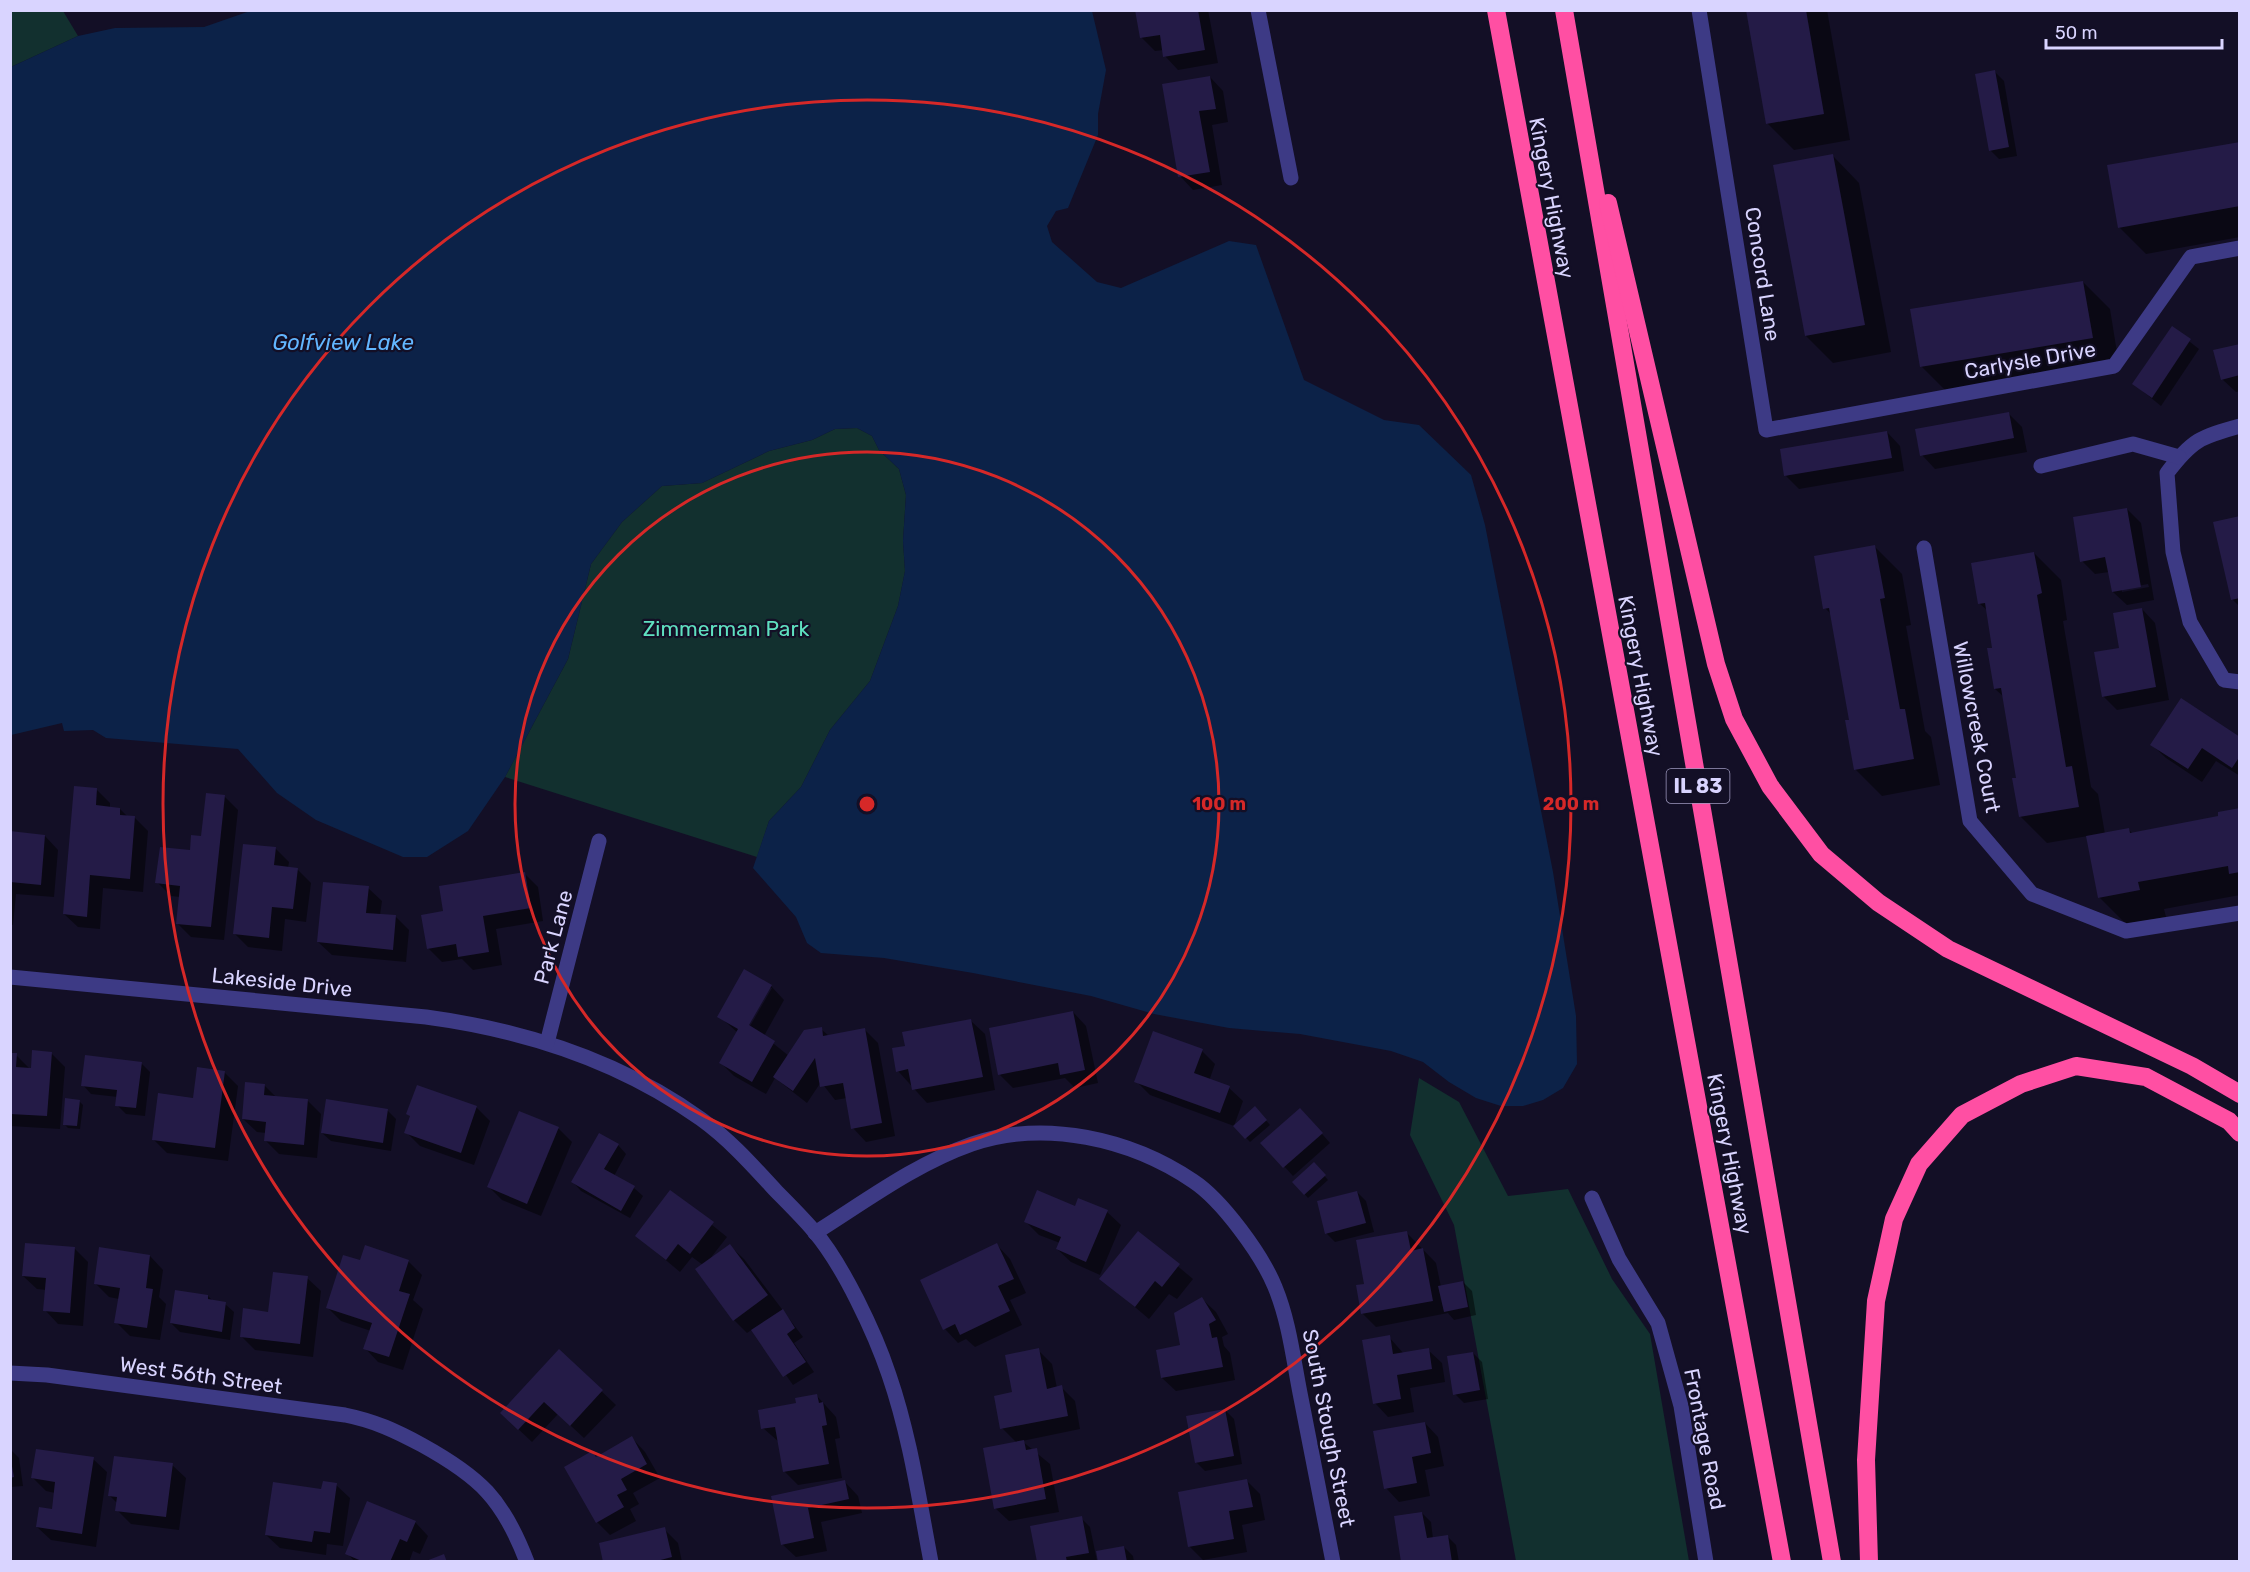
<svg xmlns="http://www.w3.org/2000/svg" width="2250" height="1572" font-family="Rubik,sans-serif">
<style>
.green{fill:#12302f}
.water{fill:#0c2248}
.shadow{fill:#0007;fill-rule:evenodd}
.building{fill:#241b47}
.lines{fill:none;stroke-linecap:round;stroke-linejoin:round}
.minor{stroke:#3d3a85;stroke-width:15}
.highway{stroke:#ff4fa3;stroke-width:18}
.ring{fill:none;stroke:#d62828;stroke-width:3}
.labels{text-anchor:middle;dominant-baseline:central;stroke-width:4.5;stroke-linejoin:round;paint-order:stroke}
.shield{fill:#130f26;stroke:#9e99be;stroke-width:1.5}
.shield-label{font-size:20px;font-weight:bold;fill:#d9d4ff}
.street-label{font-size:21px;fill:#d9d4ff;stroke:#130f26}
.park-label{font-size:21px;fill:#5fe0c0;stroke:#130f26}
.water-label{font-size:22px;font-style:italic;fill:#62b6ff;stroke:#130f26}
.centre{fill:#d62828;stroke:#130f26;stroke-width:3}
.ring-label{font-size:18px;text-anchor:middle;font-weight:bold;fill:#d62828;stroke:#130f26;stroke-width:4.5;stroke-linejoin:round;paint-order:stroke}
</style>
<rect width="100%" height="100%" fill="#130f26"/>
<!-- green -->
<g class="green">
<polygon points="10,11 63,11 78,36 11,67"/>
<polygon points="857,428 872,436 879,450 899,469 906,495 903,541 905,571 898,606 870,681 830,730 801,787 769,821 757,857 505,777 568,659 591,564 622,522 662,486 702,483 769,451 812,440 835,429"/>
<polygon points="1419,1078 1459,1102 1508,1196 1568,1189 1612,1279 1650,1334 1689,1561 1516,1561 1454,1225 1410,1135"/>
</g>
<!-- water -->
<polygon class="water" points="253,10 1092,11 1106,70 1098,114 1098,135 1068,208 1056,211 1047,226 1052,242 1097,282 1121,288 1229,241 1256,245 1304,380 1384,420 1419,425 1471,475 1485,525 1553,872 1576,1016 1577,1064 1563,1088 1543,1100 1523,1106 1501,1106 1476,1098 1449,1082 1423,1062 1391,1051 1300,1034 1229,1028 1154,1014 1091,996 973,973 884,958 821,953 807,943 796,917 753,868 769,821 801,787 830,730 870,681 898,606 905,571 903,541 906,495 899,469 879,450 872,436 857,428 835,429 812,440 769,451 702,483 662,486 622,522 591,564 568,659 505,777 468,831 427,857 403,857 316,820 277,793 238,749 106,738 93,730 64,731 62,723 11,735 11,67 78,36 115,28 204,27"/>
<!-- shadow -->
<g class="shadow">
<polygon points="1137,10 1208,10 1218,63 1178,70 1165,56 1164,50 1155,51 1142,38"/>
<polygon points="1747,10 1827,10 1850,140 1794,150 1767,123"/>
<polygon points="1995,72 2004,81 2017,156 1999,159 1990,150"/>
<polygon points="1210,77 1223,91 1228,122 1212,125 1222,185 1193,190 1180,176 1164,85"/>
<polygon points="2240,143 2240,237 2146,254 2119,227"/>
<polygon points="1833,156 1859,183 1891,352 1833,363 1806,336 1775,167"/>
<polygon points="2083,282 2110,309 2119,365 1948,393 1921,366"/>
<polygon points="2172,328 2199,349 2161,406 2134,384"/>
<polygon points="2240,345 2240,391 2236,392 2222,379"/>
<polygon points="2008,413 2022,427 2027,452 1935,469 1922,455"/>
<polygon points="1887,432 1900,446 1904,471 1799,489 1786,476"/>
<path d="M2127 509 2141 523 2154 600 2127 605 2113 592 2109 572 2095 574 2082 561ZM2148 584 2149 587 2122 592V589Z"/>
<polygon points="2240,517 2240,607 2232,599"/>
<polygon points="1875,547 1902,574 1911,625 1906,626 1925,731 1931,737 1940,785 1882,796 1855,769 1851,721 1832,615 1825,608"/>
<polygon points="2034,553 2061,580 2067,620 2063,621 2091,787 2098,794 2105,834 2129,830 2133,834 2220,817 2240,809 2240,895 2164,909 2166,917 2126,924 2099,897 2088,836 2047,843 2020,816 2018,779 2004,697 1995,689 1994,649 1988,611 1980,604"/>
<polygon points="2142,609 2155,623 2169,700 2117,710 2103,696 2121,649"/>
<polygon points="2240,739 2240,776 2216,761 2202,782 2166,758 2152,745"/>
<polygon points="97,790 110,803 110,808 120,809 128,817 135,818 148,831 143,892 103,888 100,929 78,927 64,914"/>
<polygon points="224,796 238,810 224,940 191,937 177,923 180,897 171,896 157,882 203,838"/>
<polygon points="10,833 45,836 58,850 54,897 16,894 13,925 10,924"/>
<polygon points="275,848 289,862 288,868 297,869 311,883 306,922 285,919 282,951 248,947 234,933"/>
<polygon points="524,873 538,887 543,921 496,929 502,965 473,970 462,959 442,962 428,948 445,912"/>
<polygon points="368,888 382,901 380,915 396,917 409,930 406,962 332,955 318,942"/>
<path d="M771 986 784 1000 764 1036 789 1056 821 1029 829 1036 865 1030 878 1043 895 1136 866 1142 853 1128 847 1098 835 1100 821 1082 807 1103 775 1078 766 1094 734 1076 721 1063 738 1033 719 1016ZM768 988H772L746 1033 744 1031Z"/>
<polygon points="1073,1012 1086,1026 1098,1083 1075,1088 1065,1078 1013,1088 1000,1075"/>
<polygon points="971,1021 985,1034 995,1090 927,1103 898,1071 906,1047"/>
<polygon points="1202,1051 1215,1064 1209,1081 1229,1088 1243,1101 1234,1126 1150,1095 1136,1081"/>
<polygon points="51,1053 65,1067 60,1129 10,1126 10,1054 16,1055 32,1071"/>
<polygon points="141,1063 150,1072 145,1116 126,1114 117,1105 118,1097 91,1094 83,1085"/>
<polygon points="224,1072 238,1086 228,1161 167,1153 153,1139"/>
<polygon points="264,1085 277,1098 308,1101 321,1114 317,1158 279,1154 265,1140 266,1133 257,1132 243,1119"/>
<polygon points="79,1101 83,1105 80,1129 68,1128 64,1124"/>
<polygon points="476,1107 490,1121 474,1165 420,1146 406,1132"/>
<polygon points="1255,1108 1270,1125 1250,1142 1235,1126"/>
<polygon points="387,1110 396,1119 391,1151 331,1141 322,1133"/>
<polygon points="519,1112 559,1129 572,1142 541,1216 502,1200 488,1186"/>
<polygon points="1309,1119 1330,1143 1293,1176 1263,1143"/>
<polygon points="618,1145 626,1154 614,1176 634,1188 643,1196 630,1218 581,1191 573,1182"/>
<polygon points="1314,1164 1328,1180 1308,1198 1294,1182"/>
<polygon points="671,1192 727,1237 709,1260 730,1246 744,1259 803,1337 794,1343 814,1372 793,1385 753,1329 747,1333 734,1320 703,1265 692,1257 680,1272 637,1236"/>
<polygon points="1357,1192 1366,1201 1374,1232 1335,1242 1326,1233"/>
<polygon points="1076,1208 1107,1212 1121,1225 1100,1275 1071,1262 1057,1249 1060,1243 1039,1235 1025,1221"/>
<polygon points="1138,1233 1193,1279 1177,1299 1169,1294 1149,1319 1101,1278"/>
<polygon points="1407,1233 1436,1263 1441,1287 1463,1282 1472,1291 1476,1315 1454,1320 1448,1313 1376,1327 1362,1313 1366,1285"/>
<polygon points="997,1245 1010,1259 1026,1293 1010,1300 1022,1325 975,1347 966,1339 958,1343 945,1329 922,1280"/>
<polygon points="74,1248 88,1262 83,1326 58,1324 45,1310 47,1290 37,1289 23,1276"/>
<polygon points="150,1256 163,1270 159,1297 166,1304 160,1340 130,1336 116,1322 119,1299 109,1297 95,1283"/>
<polygon points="408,1261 422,1275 413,1300 423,1309 403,1370 378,1362 365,1348 371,1331 341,1321 328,1308 361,1262"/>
<polygon points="307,1278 321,1291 313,1357 255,1350 241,1336"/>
<polygon points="208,1296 213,1301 225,1304 234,1312 230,1340 180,1332 171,1323"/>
<polygon points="1202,1299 1216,1312 1228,1334 1222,1337 1224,1346 1230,1353 1235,1380 1176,1391 1162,1378 1182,1347"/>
<polygon points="1389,1337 1404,1354 1428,1350 1442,1363 1445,1382 1410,1388 1414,1412 1388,1417 1375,1403"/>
<polygon points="1038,1350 1052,1364 1057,1388 1061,1387 1075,1401 1080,1429 1022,1441 1050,1464 1059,1512 1009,1521 995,1508 1017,1443 1002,1428 1014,1393"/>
<polygon points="559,1351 616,1405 584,1438 558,1414 532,1442 515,1426"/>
<polygon points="1473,1353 1482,1362 1488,1399 1464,1403 1455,1394"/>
<polygon points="817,1396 836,1417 840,1438 835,1439 842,1478 798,1485 785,1472 779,1442 763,1428 798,1405"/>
<polygon points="1225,1410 1234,1419 1242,1464 1205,1471 1196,1462"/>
<polygon points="1425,1423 1438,1437 1444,1466 1425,1470 1430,1496 1399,1502 1386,1488"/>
<polygon points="632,1438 645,1452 660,1478 633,1493 639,1504 630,1509 636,1521 610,1535 597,1522 592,1453 597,1458"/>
<polygon points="10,1449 19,1458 23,1486 10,1487"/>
<polygon points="93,1459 107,1472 96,1547 51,1540 37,1527 53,1510 55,1493 46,1491 33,1478"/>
<polygon points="172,1465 186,1478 179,1530 131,1524 117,1510 118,1504 110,1496"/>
<polygon points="1247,1481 1260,1494 1265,1520 1242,1525 1247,1552 1203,1560 1190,1547 1180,1493"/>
<polygon points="845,1482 858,1496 862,1513 821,1522 827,1551 796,1557 782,1544 772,1497"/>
<polygon points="336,1485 350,1498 343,1546 327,1544 326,1555 280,1548 266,1535 323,1491"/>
<polygon points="1422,1513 1431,1522 1433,1539 1447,1536 1456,1545 1459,1562 1402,1562"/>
<polygon points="1081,1518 1090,1527 1097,1561 1038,1562"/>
<polygon points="415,1522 428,1536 420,1554 413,1551 409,1562 355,1562 347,1553"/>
<polygon points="664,1529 678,1543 682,1562 605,1562"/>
<polygon points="1124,1547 1133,1556 1134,1562 1100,1562"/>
</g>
<!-- building -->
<g class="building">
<polygon points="1135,10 1198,10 1205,50 1163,57 1160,35 1140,38"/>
<polygon points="1746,10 1806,10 1824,114 1766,124"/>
<polygon points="1995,70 2009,147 1989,151 1975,74"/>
<polygon points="1210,76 1216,109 1199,111 1210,172 1178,177 1162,84"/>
<polygon points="2240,142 2240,206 2118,228 2107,165"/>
<polygon points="1833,154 1865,325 1805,336 1773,165"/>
<polygon points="2083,281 2093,338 1920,367 1910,309"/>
<polygon points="2172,326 2191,339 2152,398 2132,384"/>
<polygon points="2240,344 2240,375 2221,380 2213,350"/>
<polygon points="2009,412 2014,438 1920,456 1915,429"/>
<polygon points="1887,431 1892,458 1784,476 1780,449"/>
<polygon points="2127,508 2141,587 2112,592 2105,557 2080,562 2073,517"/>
<polygon points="2240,516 2240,598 2231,600 2213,522"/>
<polygon points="1875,545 1885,598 1880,599 1900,709 1905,709 1914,759 1854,770 1845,720 1849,720 1829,608 1823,609 1814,556"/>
<polygon points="2034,552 2042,593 2037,595 2066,767 2072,766 2079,807 2019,817 2012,778 2016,778 2001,688 1994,689 1987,648 1992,648 1985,603 1978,604 1971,563"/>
<polygon points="2142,608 2156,687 2102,697 2094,652 2119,648 2113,613"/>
<polygon points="2181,698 2240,737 2240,756 2232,768 2202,748 2188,769 2150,745"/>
<polygon points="74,786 97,788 96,805 120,808 120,815 135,816 130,879 90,875 87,917 63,914"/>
<polygon points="206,793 225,795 211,927 176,924 180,886 155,883 160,847 190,850 191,835 201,836"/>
<polygon points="2240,808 2240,872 2229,874 2228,866 2138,882 2140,890 2098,898 2086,836 2129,828 2130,833 2218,816 2218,812"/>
<polygon points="10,831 45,835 41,885 10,882"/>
<polygon points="243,844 276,847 274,865 298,868 293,909 272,907 269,938 233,934"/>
<polygon points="525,872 531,908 483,916 489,952 458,957 456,944 427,949 421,915 443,911 439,886"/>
<polygon points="323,882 369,886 366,913 396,915 393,950 317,942"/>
<polygon points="744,969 772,985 749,1025 775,1041 752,1082 719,1063 738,1029 717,1017"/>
<polygon points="1073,1011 1085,1070 1060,1075 1058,1063 998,1075 989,1028"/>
<polygon points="971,1019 983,1077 912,1090 908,1069 896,1072 892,1048 905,1046 902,1032"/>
<polygon points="822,1027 823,1036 865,1028 882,1123 851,1129 843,1083 820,1087 815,1058 793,1091 773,1077 804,1030"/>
<polygon points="1153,1031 1203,1049 1194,1073 1230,1086 1220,1113 1134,1082"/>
<polygon points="32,1050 52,1052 47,1116 10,1114 10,1053 17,1053 16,1067 31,1068"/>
<polygon points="85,1055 142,1062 136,1108 115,1106 117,1090 81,1086"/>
<polygon points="197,1067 225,1071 215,1148 152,1140 158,1093 193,1098"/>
<polygon points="245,1082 265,1084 264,1095 308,1099 304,1145 264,1141 266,1122 242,1119"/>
<polygon points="417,1085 477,1106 461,1153 404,1133 410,1116 406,1114"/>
<polygon points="65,1098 80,1100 77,1126 63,1125"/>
<polygon points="326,1099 388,1109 383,1143 321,1133"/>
<polygon points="1255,1106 1267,1120 1245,1139 1233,1126"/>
<polygon points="1300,1108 1323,1133 1283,1168 1260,1143"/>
<polygon points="519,1111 559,1127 527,1204 487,1187"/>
<polygon points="599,1133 619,1144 604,1169 635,1186 621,1211 571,1182"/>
<polygon points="1314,1162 1326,1175 1304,1195 1292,1182"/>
<polygon points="670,1190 714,1222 690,1254 678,1244 666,1260 635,1236"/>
<polygon points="1037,1190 1075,1206 1078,1198 1108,1210 1086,1262 1056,1249 1061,1237 1024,1222"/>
<polygon points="1357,1191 1366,1223 1325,1234 1317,1201"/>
<polygon points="1138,1231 1180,1264 1162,1287 1155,1281 1135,1307 1099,1279"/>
<polygon points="1407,1231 1411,1251 1423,1248 1433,1301 1361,1314 1356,1285 1364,1284 1356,1240"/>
<polygon points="25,1243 75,1247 70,1313 43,1311 46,1278 22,1276"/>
<polygon points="997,1243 1014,1279 998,1286 1010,1311 960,1335 955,1324 943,1330 920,1280"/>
<polygon points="730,1244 768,1295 733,1321 695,1269"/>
<polygon points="365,1245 409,1260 399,1291 410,1294 389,1357 363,1349 372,1323 326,1308 343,1255 360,1260"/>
<polygon points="99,1247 150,1255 146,1288 153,1289 147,1328 114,1323 120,1288 94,1284"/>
<polygon points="273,1272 308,1276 300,1344 240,1337 243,1308 268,1312"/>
<polygon points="1463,1281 1468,1307 1444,1312 1438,1286"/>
<polygon points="175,1290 208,1295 208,1299 226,1302 222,1332 170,1323"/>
<polygon points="1202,1297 1216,1320 1209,1324 1212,1338 1217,1337 1223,1367 1161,1378 1156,1350 1180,1345 1174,1313"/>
<polygon points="783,1309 795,1328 787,1334 806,1362 783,1377 751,1330"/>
<polygon points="1390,1335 1393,1354 1429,1348 1432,1369 1397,1375 1401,1399 1373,1404 1362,1340"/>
<polygon points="1039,1348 1047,1389 1062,1385 1068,1416 1000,1429 994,1396 1012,1392 1005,1355"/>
<polygon points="559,1349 603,1390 570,1426 544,1402 518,1430 500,1413"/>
<polygon points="1473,1352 1480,1390 1453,1395 1447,1356"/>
<polygon points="817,1394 819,1403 823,1402 827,1425 822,1426 829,1464 783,1472 775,1427 761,1429 758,1410 796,1403 795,1398"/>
<polygon points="1225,1409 1234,1456 1195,1463 1186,1416"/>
<polygon points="1425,1422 1431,1453 1412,1457 1417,1483 1384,1489 1373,1431"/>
<polygon points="632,1436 647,1464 621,1479 627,1490 617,1495 624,1507 596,1523 564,1467 592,1451 596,1457"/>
<polygon points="1024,1440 1026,1450 1037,1448 1046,1499 994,1509 983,1448"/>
<polygon points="36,1449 94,1457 82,1534 36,1527 39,1507 52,1509 55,1482 31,1478"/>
<polygon points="10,1456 14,1477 10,1478"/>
<polygon points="114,1456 173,1463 166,1517 115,1511 117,1497 108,1496"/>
<polygon points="1247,1479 1253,1507 1229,1511 1234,1539 1188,1547 1178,1492"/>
<polygon points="845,1480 849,1499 808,1508 814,1538 781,1545 771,1496"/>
<polygon points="323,1481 337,1483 330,1533 314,1531 312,1542 265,1535 273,1482 321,1489"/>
<polygon points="367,1501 416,1521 407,1542 400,1539 390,1562 364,1562 345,1554"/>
<polygon points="1422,1512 1427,1538 1448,1535 1452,1562 1401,1562 1394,1516"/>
<polygon points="1082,1516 1089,1553 1066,1557 1067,1562 1037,1562 1030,1526"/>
<polygon points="665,1527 672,1557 653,1562 603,1562 599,1543"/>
<polygon points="1124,1546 1127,1562 1098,1562 1096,1551"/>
<polygon points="444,1554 447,1562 426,1562 426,1561"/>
</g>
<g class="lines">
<!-- minor -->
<g class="minor">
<polyline points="1258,10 1291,178"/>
<polyline points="1699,10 1766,430 2114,366 2191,257 2240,248"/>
<path d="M2240 426C2200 437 2192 440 2167 473L2173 552 2190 622 2224 680 2240 682"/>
<polyline points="2041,466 2133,444 2179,457"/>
<polyline points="1924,548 1970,821 2032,894 2126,931 2240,913"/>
<path d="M10 977 426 1017C523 1030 620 1061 701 1119 729 1139 753 1166 776 1191 789 1204 802 1217 814 1231 843 1265 875 1333 889 1375 910 1436 919 1499 931 1562"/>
<polyline points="547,1043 599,841"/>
<polyline points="1592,1198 1619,1259 1658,1323 1681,1406 1706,1562"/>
<path d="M815 1233C866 1201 915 1164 972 1144 1045 1119 1131 1139 1193 1181 1222 1200 1262 1255 1275 1287 1289 1321 1293 1357 1300 1393 1311 1449 1322 1505 1333 1562"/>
<path d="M10 1373 47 1375 345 1415C375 1421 396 1431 422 1445 480 1477 503 1499 527 1562"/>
</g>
<!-- highway -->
<g class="highway">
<polyline points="1496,10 1782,1562"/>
<polyline points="1564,10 1832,1562"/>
<polyline points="1608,203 1716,664 1734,719 1770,786 1821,854 1879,903 1948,949 2192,1066 2240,1094"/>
<polyline points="1869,1562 1866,1460 1876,1301 1894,1219 1919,1164 1962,1115 2021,1084 2076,1066 2146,1077 2229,1121 2240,1133"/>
</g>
</g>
<!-- distance rings -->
<g class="ring">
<circle cx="867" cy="804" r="352"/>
<circle cx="867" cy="804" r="704"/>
</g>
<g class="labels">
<!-- shield labels -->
<rect class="shield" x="1666.5" y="769" width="63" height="34" rx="4.5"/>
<g class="shield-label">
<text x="1698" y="786">IL 83</text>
</g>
<!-- street labels -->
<g class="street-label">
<text transform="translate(1552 198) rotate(79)">Kingery Highway</text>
<text transform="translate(1763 274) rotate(81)">Concord Lane</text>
<text transform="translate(2030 360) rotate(-10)">Carlysle Drive</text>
<text transform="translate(1641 676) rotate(79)">Kingery Highway</text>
<text transform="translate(1977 727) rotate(79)">Willowcreek Court</text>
<text transform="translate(553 937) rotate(-75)">Park Lane</text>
<text transform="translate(282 982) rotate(6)">Lakeside Drive</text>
<text transform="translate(1730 1154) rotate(79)">Kingery Highway</text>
<text transform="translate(201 1375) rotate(8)">West 56th Street</text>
<text transform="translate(1329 1428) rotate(79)">South Stough Street</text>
<text transform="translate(1705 1439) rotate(79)">Frontage Road</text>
</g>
<!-- park labels -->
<g class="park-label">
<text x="726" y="628">Zimmerman Park</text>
</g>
<!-- water labels -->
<g class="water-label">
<text x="343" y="342">Golfview Lake</text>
</g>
</g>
<circle cx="867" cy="804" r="9" class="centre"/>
<g class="ring-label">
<text x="1219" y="810">100 m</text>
<text x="1571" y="810">200 m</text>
</g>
<!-- border -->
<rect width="2250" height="1572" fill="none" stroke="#d9d4ff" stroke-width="24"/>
<!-- scale -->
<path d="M2046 39v9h176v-9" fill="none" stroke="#d9d4ff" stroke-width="3"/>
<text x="2055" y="39" font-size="18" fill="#d9d4ff" stroke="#130f26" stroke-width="4.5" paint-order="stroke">50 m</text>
</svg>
